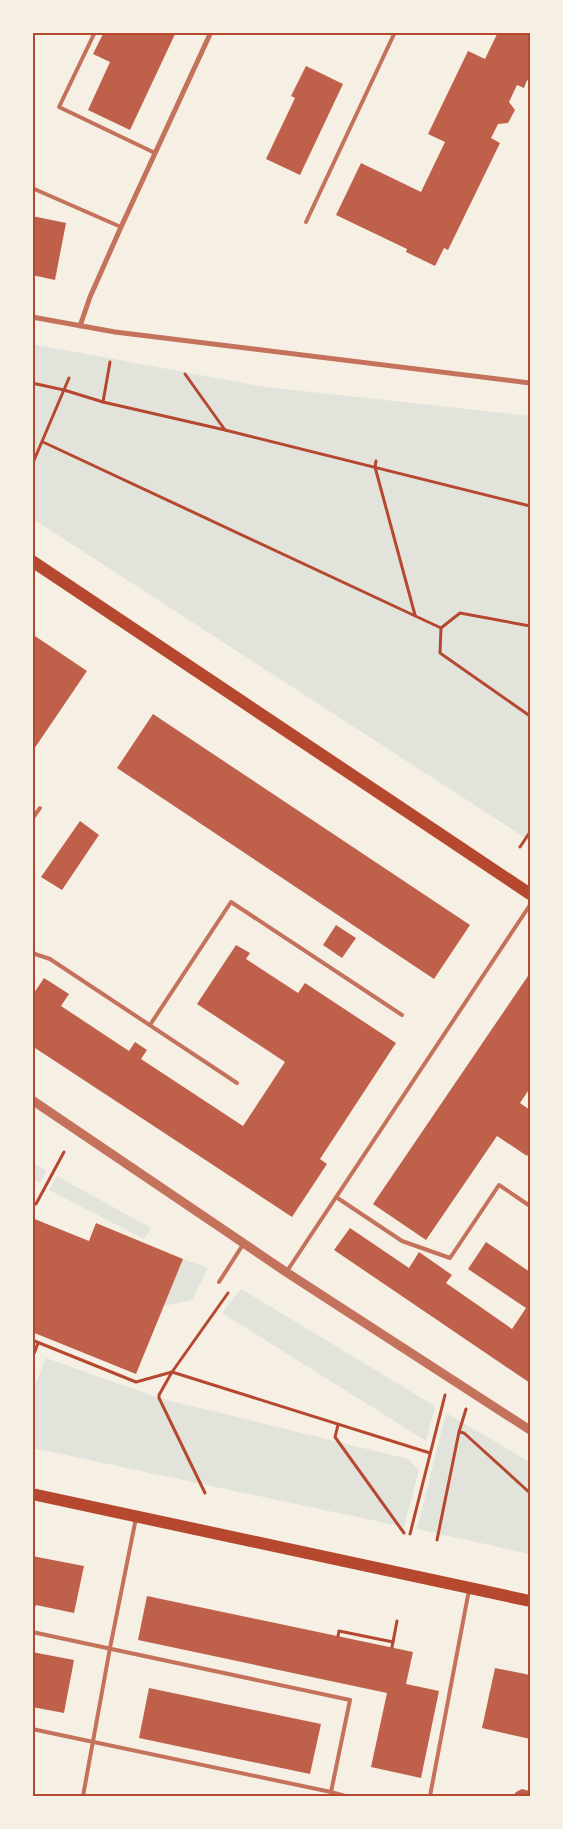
<svg xmlns="http://www.w3.org/2000/svg" width="563" height="1829" font-family="'Roboto Condensed',sans-serif">
<style>
.green{fill:#e2e4dc}
.building{fill:#bf614a}
.lines{fill:none;stroke-linecap:round;stroke-linejoin:round}
.path{stroke:#b5482f;stroke-width:3}
.service{stroke:#c5725c;stroke-width:4}
.minor{stroke:#c5725c;stroke-width:5}
.tertiary{stroke:#c5725c;stroke-width:9}
.primary{stroke:#b5482f;stroke-width:12}
.neatline{fill:none;stroke:#b5482f;stroke-width:2}
</style>
<rect width="100%" height="100%" fill="#f6efe4"/>
<!-- green -->
<g class="green">
<polygon points="32,344 266,387 530,416 530,841 33,519"/>
<polygon points="33,1162 46,1171 40,1183 33,1180"/>
<polygon points="57,1176 151,1228 144,1239 49,1190"/>
<polygon points="183,1259 208,1268 192,1300 164,1306"/>
<polygon points="241,1289 435,1406 426,1441 222,1313"/>
<polygon points="46,1358 159,1398 408,1459 419,1470 404,1527 33,1448 32,1393"/>
<polygon points="446,1413 530,1462 530,1554 417,1529"/>
</g>
<!-- building -->
<g class="building">
<polygon points="104,32 176,32 130,130 88,110 110,62 93,54"/>
<polygon points="498,32 530,32 530,82 527,80 524,88 517,85 509,102 515,110 508,123 498,124 491,138 500,143 448,250 444,248 435,266 406,252 407,249 336,215 361,163 421,192 445,142 428,134 468,51 485,59"/>
<polygon points="306,66 343,84 300,175 266,159 295,98 291,96"/>
<polygon points="32,216 66,223 55,280 32,275"/>
<polygon points="32,634 87,671 32,752"/>
<polygon points="153,714 470,925 434,979 117,768"/>
<polygon points="80,821 99,835 62,890 41,877"/>
<polygon points="336,925 356,938 342,958 323,945"/>
<polygon points="236,945 250,953 246,959 298,993 305,983 396,1043 320,1159 327,1164 292,1217 32,1046 32,996 44,978 69,994 61,1006 129,1051 135,1042 147,1050 141,1059 243,1126 285,1062 197,1004"/>
<polygon points="530,973 530,1088 520,1103 530,1110 530,1151 527,1156 497,1136 426,1240 373,1204"/>
<polygon points="32,1218 89,1241 96,1223 183,1259 136,1374 32,1332"/>
<polygon points="350,1228 409,1268 419,1252 452,1275 446,1283 512,1329 526,1308 468,1269 486,1242 530,1272 530,1383 334,1250"/>
<polygon points="32,1556 84,1566 74,1613 36,1605 32,1615"/>
<polygon points="147,1596 413,1652 406,1684 439,1691 421,1778 371,1767 387,1693 138,1640"/>
<polygon points="32,1652 74,1660 64,1713 32,1707"/>
<polygon points="495,1668 530,1675 530,1739 482,1728"/>
<polygon points="149,1688 321,1724 310,1774 139,1738"/>
<polygon points="522,1789 530,1791 530,1796 513,1796 516,1792"/>
</g>
<g class="lines">
<!-- path -->
<g class="path">
<polyline points="185,374 225,430"/>
<polyline points="32,383 64,390 103,402 225,430 530,506"/>
<polyline points="103,402 110,362"/>
<polyline points="43,442 441,628"/>
<polyline points="376,461 375,467 415,615"/>
<polyline points="32,465 69,378"/>
<polyline points="530,626 460,613 441,628 440,653 530,716"/>
<polyline points="520,847 530,832"/>
<polyline points="32,1203 36,1204 64,1152"/>
<polyline points="32,1340 136,1382 172,1372 430,1453"/>
<polyline points="32,1359 38,1343"/>
<polyline points="338,1425 335,1437 404,1533"/>
<polyline points="459,1432 464,1433 530,1493"/>
<polyline points="205,1493 159,1398 159,1395 172,1372 228,1293"/>
<polyline points="410,1534 445,1395"/>
<polyline points="437,1540 459,1432 466,1409"/>
<polyline points="338,1636 339,1631 393,1642"/>
<polyline points="392,1647 397,1621"/>
</g>
<!-- service -->
<g class="service">
<polyline points="95,32 59,107 155,153"/>
<polyline points="32,188 121,227"/>
<polyline points="306,222 395,32"/>
<polyline points="32,819 40,808"/>
<polyline points="32,953 50,959 237,1083"/>
<polyline points="150,1025 231,902 402,1015"/>
<polyline points="336,1197 402,1241 450,1258 499,1185 530,1206"/>
<polyline points="287,1271 530,905"/>
<polyline points="219,1282 244,1243"/>
<polyline points="32,1632 350,1700 331,1792 345,1796"/>
<polyline points="32,1729 331,1792"/>
<polyline points="83,1796 110,1648 136,1518"/>
<polyline points="430,1796 469,1590"/>
</g>
<!-- minor -->
<g class="minor">
<polyline points="32,317 115,332 530,383"/>
<polyline points="80,326 90,297 121,227 211,32"/>
</g>
<!-- tertiary -->
<polyline class="tertiary" points="32,1100 286,1272 530,1430"/>
<!-- primary -->
<g class="primary">
<polyline points="32,561 530,894"/>
<polyline points="32,1494 530,1601"/>
</g>
</g>
<!-- border -->
<rect width="563" height="1829" fill="none" stroke="#f6efe4" stroke-width="68"/>
<rect x="34" y="34" width="495" height="1761" class="neatline"/>
</svg>
